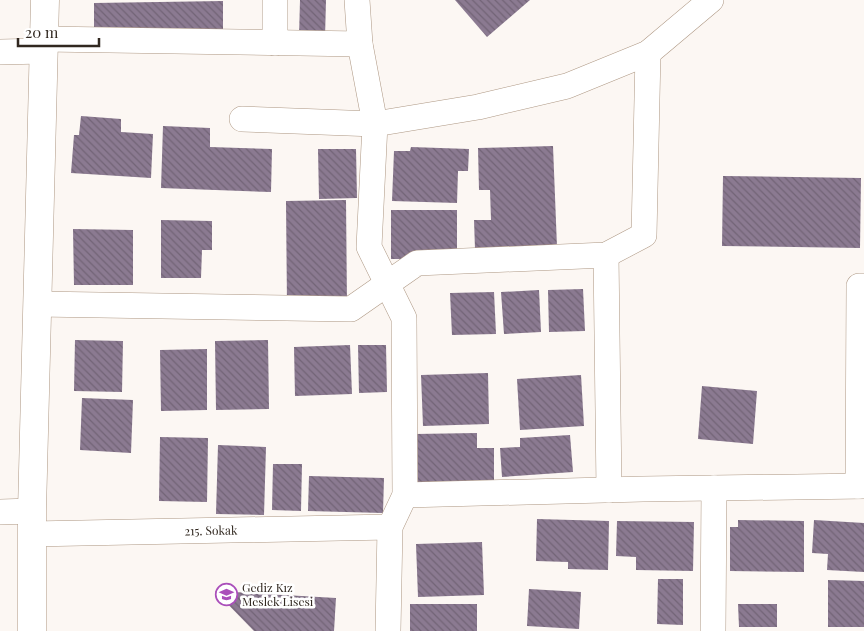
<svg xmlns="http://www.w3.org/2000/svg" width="864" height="631" font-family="'Playfair Display',serif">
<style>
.building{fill:url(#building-back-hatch)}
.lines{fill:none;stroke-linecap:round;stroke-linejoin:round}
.minor-casing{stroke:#ae9884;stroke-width:26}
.tertiary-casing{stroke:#ae9884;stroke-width:29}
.minor{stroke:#fff;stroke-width:25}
.tertiary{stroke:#fff;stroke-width:28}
.labels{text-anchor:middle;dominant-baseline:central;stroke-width:5;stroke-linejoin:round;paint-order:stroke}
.street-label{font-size:12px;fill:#312820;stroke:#fff}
.poi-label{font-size:12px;fill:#312820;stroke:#fff;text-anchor:start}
</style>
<defs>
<pattern id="building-back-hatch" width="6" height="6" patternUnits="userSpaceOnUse" patternTransform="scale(1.25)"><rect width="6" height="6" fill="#8b7a91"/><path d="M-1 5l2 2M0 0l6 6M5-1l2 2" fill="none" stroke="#726476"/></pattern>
</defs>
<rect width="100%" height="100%" fill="#fcf7f3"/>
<!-- building -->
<g class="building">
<polygon points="300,0 326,0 325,38 299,37"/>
<polygon points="455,0 530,0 487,37"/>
<polygon points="223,1 223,30 94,32 94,3"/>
<polygon points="81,116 121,119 121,132 153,134 151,178 71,173 74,135 79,135"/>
<polygon points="163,126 210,128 210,147 272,149 271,192 161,188"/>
<polygon points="553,146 557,247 475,249 474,220 491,220 490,190 479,190 478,148"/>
<polygon points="411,147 469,149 468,171 458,171 457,203 392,201 394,151 410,151"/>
<polygon points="318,149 356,149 357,198 319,199"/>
<polygon points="723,176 861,178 860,248 722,246"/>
<polygon points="346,200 347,305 287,305 286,201"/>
<rect x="391" y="210" width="66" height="49"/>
<polygon points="161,220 212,221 212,250 202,250 201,278 161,278"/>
<polygon points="73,229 133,230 133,285 74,285"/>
<polygon points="583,289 585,331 549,332 548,290"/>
<polygon points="539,290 541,332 504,334 501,292"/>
<polygon points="494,292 496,334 452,335 450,293"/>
<polygon points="75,340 123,341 122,392 74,391"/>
<polygon points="268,340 269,409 216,410 215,341"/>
<polygon points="350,345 352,394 295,396 294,347"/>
<polygon points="358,345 386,345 387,392 359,393"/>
<polygon points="207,349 207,410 161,411 160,350"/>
<polygon points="488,373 489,424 423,426 421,375"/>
<polygon points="581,375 584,426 520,430 517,379"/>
<polygon points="702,386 757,391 753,444 698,439"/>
<polygon points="82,398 133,400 131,453 80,450"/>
<polygon points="477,433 477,448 494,448 494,489 416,490 415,434"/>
<polygon points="570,435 573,472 502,477 500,448 520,447 520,438"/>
<polygon points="160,437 208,438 207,502 159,501"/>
<polygon points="218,445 266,447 264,515 216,514"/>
<polygon points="273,464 302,464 301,511 272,510"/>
<polygon points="309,476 384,478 383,513 308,511"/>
<polygon points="537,519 609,521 608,570 568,569 568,562 536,561"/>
<polygon points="738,520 804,521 804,572 730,571 730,527 738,527"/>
<polygon points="814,520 864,523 864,572 827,570 828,554 812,553"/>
<polygon points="617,521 694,522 693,571 636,570 636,557 616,556"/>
<polygon points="482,542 484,595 418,597 416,544"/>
<polygon points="658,579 683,579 683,625 657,624"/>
<polygon points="828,580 864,581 864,627 828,627"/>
<polygon points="529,589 581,592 579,629 527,626"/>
<polygon points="215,591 336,598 334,631 254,631"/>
<rect x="410" y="604" width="67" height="27"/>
<polygon points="738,604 777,604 777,627 739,627"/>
</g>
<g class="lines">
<defs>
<g id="minor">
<polyline points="275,0 275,43"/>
<polyline points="357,0 360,44 375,124 369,247 404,318 405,495 390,527 388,631"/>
<polyline points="44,39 360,44"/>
<polyline points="0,52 44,51"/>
<polyline points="242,119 375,124 478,107 567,86 648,53 711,0"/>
<polyline points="606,255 609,490"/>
<polyline points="37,304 351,309 417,263 606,255 644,235 648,53"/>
<polyline points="858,486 859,286 864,286"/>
<polyline points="405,495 643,489 864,486"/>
<polyline points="0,512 32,511"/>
<polyline points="32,534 390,527"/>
<polyline points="713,631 714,488"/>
</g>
<polyline id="tertiary" points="32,631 32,511 45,0"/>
</defs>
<!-- minor casing -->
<use href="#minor" class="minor-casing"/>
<!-- tertiary casing -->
<use href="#tertiary" class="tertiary-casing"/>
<!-- minor -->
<use href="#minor" class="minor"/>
<!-- tertiary -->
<use href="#tertiary" class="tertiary"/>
</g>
<!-- icons -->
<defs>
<symbol id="school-ring" viewBox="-11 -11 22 22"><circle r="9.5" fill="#fff" stroke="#aa4fba" stroke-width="1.5"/><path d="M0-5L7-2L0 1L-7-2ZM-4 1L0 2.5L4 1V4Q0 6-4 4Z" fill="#aa4fba"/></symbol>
</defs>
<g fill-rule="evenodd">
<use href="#school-ring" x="214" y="582" width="25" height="25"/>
</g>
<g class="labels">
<!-- street labels -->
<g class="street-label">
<text transform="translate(211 530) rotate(-1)">215. Sokak</text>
</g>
<!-- poi labels -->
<g class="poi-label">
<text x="242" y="587">Gediz Kız<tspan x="242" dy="14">Meslek Lisesi</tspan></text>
</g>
</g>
<!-- scale -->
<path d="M18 38v8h81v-8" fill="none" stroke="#312820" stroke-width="2.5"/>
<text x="25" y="38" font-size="15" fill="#312820" stroke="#ffffff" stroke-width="4" paint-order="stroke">20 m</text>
</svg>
